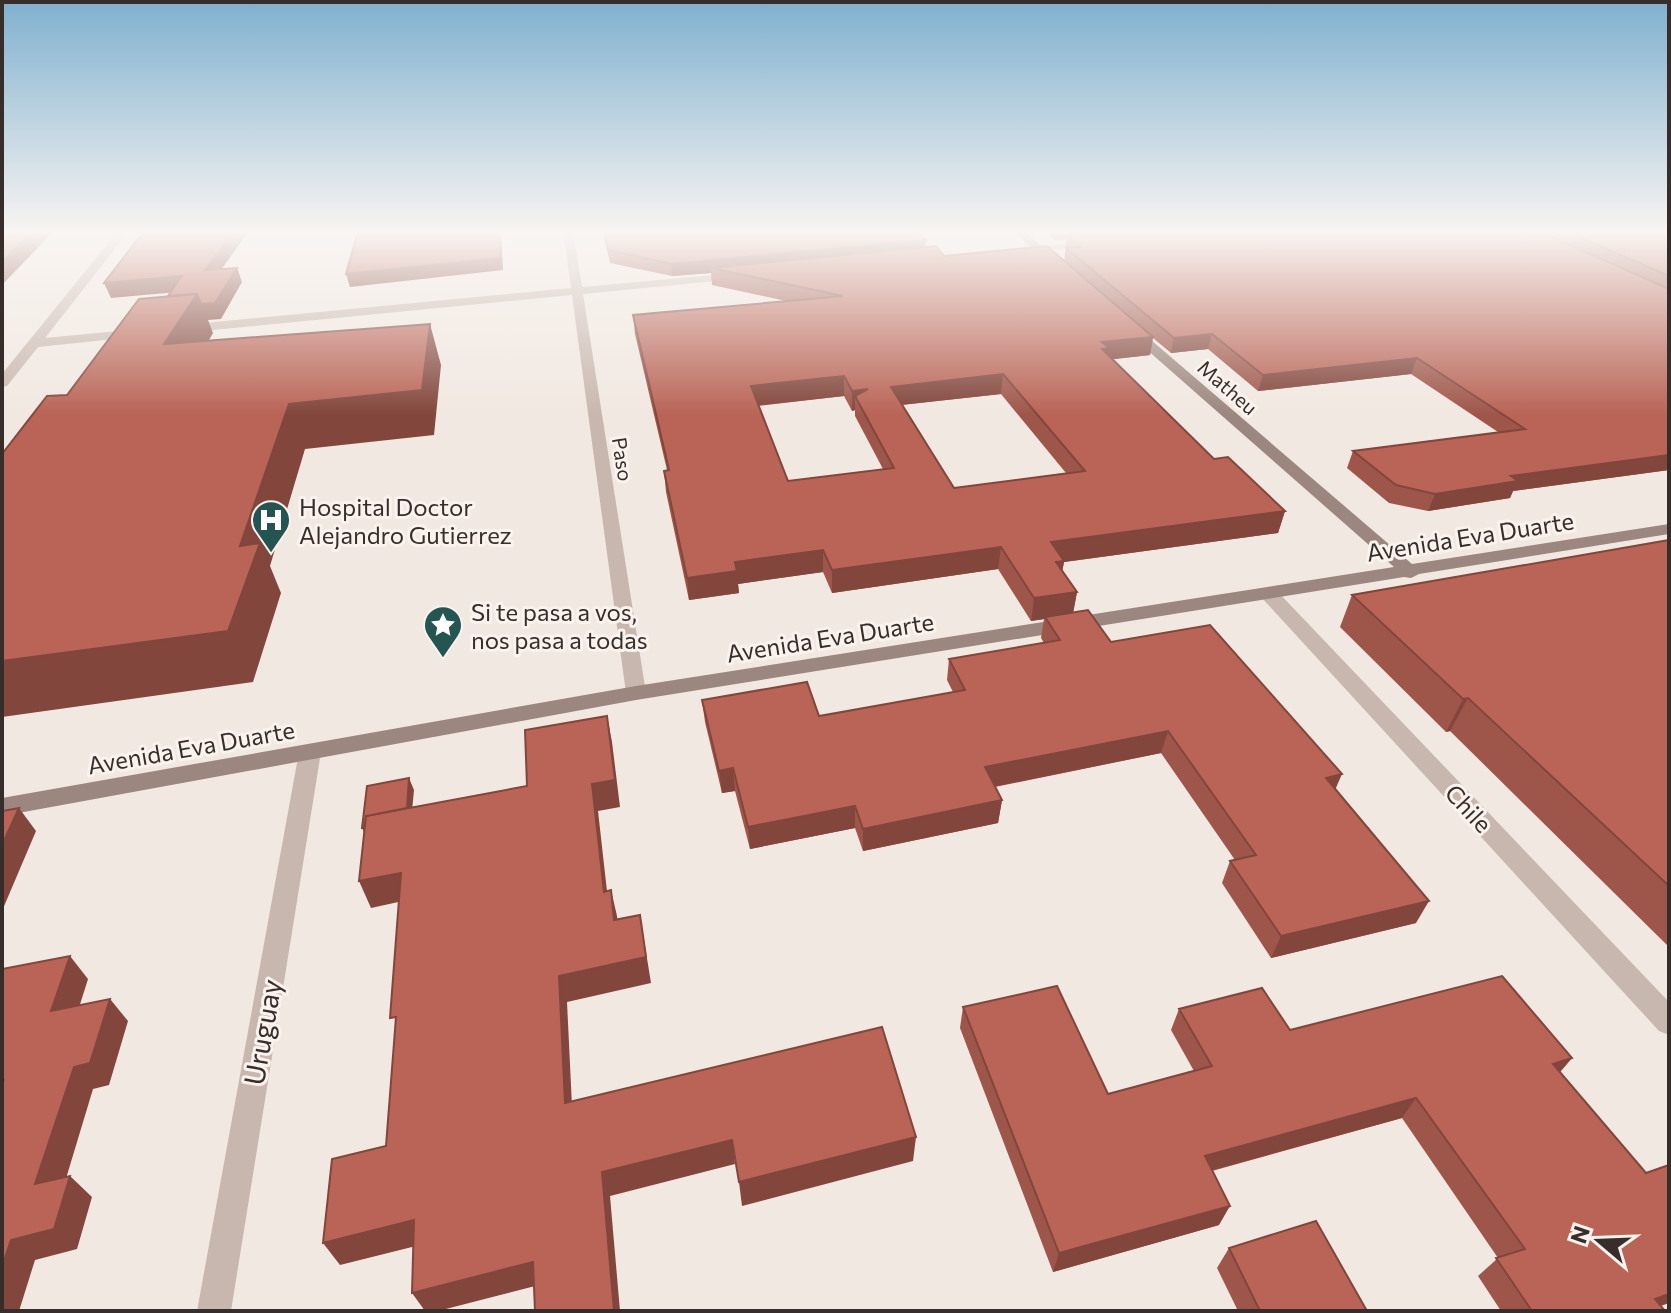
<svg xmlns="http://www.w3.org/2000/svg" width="1671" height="1313" font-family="Commissioner,sans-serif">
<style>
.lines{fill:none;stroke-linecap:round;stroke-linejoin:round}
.street{fill:#c8b7ae;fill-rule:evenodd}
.secondary{fill:#9b877f;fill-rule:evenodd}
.wall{fill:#9f564a;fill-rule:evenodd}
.shaded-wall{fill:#82463c}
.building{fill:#b96456;stroke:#82463c;stroke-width:2;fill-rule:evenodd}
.labels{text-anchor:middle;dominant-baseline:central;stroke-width:6;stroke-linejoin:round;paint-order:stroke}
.far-street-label{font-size:20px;fill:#372e2b;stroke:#f9f2ed}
.poi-label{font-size:24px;fill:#372e2b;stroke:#f9f2ed;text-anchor:start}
.street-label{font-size:24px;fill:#372e2b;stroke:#f9f2ed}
.near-street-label{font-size:28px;fill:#372e2b;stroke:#f9f2ed}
</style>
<rect width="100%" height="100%" fill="#f1e8e1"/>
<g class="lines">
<!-- street -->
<g class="street">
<polygon points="118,231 129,231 45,338 139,329 143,330 143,336 38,347 7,386 2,387 2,374"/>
<polygon points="563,231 573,231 582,287 736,273 742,276 736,279 583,294 646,693 636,700 626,693 572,295 183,333 177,329 183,325 571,288"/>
<polygon points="1091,240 1096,243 1095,245 1023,253 1018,250"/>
<polygon points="1269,588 1276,590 1669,1002 1669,1035 1659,1031 1262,598 1260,594"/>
<polygon points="310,744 318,746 321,752 231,1311 197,1311 299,752 302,746"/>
</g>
<!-- secondary -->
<g class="secondary">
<polygon points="1013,231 1024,231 1062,263 1062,267 1054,267"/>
<polygon points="1129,328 1137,328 1412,564 1669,524 1669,534 1419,574 1411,578 1404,577 636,700 2,816 2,798 636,686 1394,567 1129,334"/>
</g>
</g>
<!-- wall -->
<g class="wall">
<path d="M603 231H917L926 240 925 247 944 256 1064 261 1067 239 1055 240 1044 231H1669V470L1513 491 1510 498 1428 511 1389 503 1347 468 1353 451 1498 432 1411 374 1258 391 1208 349 1171 353 1153 338 1150 355 1112 359 1214 459 1285 511 1278 533 1064 562 1062 572 1077 592 1073 612 1111 642 1335 789 1416 923 1271 958 1222 883 1230 861 1235 860 1161 753 995 787 1002 800 998 823 863 851 855 828 750 849 735 791 722 793 705 722 702 700 819 716 953 692 947 680 949 659 1044 643 1041 638 1044 619 1031 621 998 569 832 593 823 572 738 584 739 593 689 600 666 492 664 471 667 470 635 334 633 315 786 301 712 285 711 273 672 276 610 263ZM1001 394 1066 473 954 488 902 405ZM844 396 852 411 855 410V416L883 469 788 481 758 406Z"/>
<polygon points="1669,540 1669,947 1450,731 1446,732 1340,627 1352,595"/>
<polygon points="963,1007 1108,1094 1194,1071 1171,1030 1179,1009 1290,1030 1572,1058 1560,1072 1661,1306 1665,1311 1501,1311 1478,1276 1498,1258 1402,1118 1212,1171 1219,1225 1053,1272 960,1028"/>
<polygon points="1229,1248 1367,1311 1238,1311 1217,1268"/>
</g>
<!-- shaded-wall -->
<g class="shaded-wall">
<polygon points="33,231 54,231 2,285 2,262"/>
<polygon points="234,231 249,231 210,285 205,270"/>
<polygon points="499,231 501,231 503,270 350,287 346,274"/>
<polygon points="1056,231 1151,231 1068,236 1067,239 1055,240"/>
<polygon points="926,240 925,252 711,268 711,273 672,276 671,264"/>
<polygon points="237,268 242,282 221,319 208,320 213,333 183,386 164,344 197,294"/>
<polygon points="182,276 188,291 111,298 104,283"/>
<polygon points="430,324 441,365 434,435 305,449 270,566 281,593 253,682 2,717 2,661 240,546 289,404"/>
<polygon points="1212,334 1208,349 1171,353 1174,338"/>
<polygon points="1153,337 1150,355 1107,360 1098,368 1102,342"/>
<polygon points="1417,358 1411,374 1258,391 1263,375"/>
<polygon points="1003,374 1001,394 890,406 891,387"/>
<polygon points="844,376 844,396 752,406 751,386"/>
<polygon points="868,389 855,396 855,410 852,411 852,391"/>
<polygon points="1669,455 1669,470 1513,491 1510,498 1428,511 1435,494 1511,476"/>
<polygon points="1285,511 1278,533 1064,562 1060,583 1051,542"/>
<polygon points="1001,547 998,569 832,593 832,570"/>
<polygon points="823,550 823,572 738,584 739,593 689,600 687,578 735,562"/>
<polygon points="1077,592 1073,614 1045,617 1044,619 1031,621 1034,598"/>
<polygon points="1468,698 1450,731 1446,732 1463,699"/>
<polygon points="607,716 612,742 620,807 598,811 610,918 604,892 592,784"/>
<polygon points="1168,731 1161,753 982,789 985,767"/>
<polygon points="733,768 735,791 722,793 719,771"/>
<polygon points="1342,774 1332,797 1326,778"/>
<polygon points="409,778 414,790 410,832 368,840 362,828"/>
<polygon points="1002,800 998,823 863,851 863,829"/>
<polygon points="855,806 855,828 750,849 748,827"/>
<polygon points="19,808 36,831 2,911 2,845"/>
<polygon points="401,873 412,899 371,908 359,881"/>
<polygon points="611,890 617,916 620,946 614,920"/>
<polygon points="1429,901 1416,923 1271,958 1281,936"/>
<polygon points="640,915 651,983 567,1002 573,1127 565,1103 559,976"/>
<polygon points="70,956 88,979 71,1033 51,1011"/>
<polygon points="110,999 128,1021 109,1085 93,1089 58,1205 35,1184 74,1067"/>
<polygon points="1572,1058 1554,1079 1553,1064"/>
<polygon points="1416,1098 1402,1118 1195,1175 1205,1156"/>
<polygon points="916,1137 913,1161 742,1206 739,1182"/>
<polygon points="732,1140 735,1164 610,1196 620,1311 614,1311 602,1172"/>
<polygon points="70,1176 92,1197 77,1249 35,1260 19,1311 2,1311 2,1267 11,1240"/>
<polygon points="1230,1206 1219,1225 1053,1272 1059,1253"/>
<polygon points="414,1220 428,1243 340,1265 323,1243"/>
<polygon points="533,1262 543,1284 438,1311 425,1311 412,1293"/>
<polygon points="1669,1294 1669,1303 1647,1311 1655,1299"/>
</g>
<!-- building -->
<g class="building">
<polygon points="2,231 33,231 2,262"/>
<polygon points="144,231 234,231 205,270 237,268 215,303 201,304 197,294 168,296 182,276 104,283"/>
<polygon points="358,231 499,231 500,258 346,274"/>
<polygon points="604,231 917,231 926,240 671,264 608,250"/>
<polygon points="1123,231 1538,231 1669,289 1669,455 1511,476 1518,481 1435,494 1396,485 1353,451 1525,429 1417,358 1263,375 1212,334 1174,338 1066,248 1080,247 1068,236"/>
<polygon points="1566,231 1669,231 1669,276"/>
<path d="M936 246 944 256 1047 246 1153 337 1102 342 1109 348 1102 349 1214 459 1228 457 1285 511 1051 542 1064 561 1056 562 1077 592 1034 598 1001 547 832 570 823 550 735 562 737 571 687 578 664 471 669 470 633 315 843 296 711 268ZM1003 374 1085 471 954 488 891 387ZM844 376 852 391 868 389 855 396 894 468 788 481 751 386Z"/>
<polygon points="197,294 164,344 430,324 422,390 289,404 240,546 260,543 228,631 2,661 2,454 47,396 67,395 139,299"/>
<polygon points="1669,540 1669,886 1468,698 1463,699 1352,595"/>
<polygon points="1088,610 1111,642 1210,625 1342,774 1326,778 1429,901 1281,936 1230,861 1256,855 1168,731 985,767 1002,800 863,829 855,806 748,827 733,768 719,771 702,700 807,682 819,716 965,690 949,659 1060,640 1045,617"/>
<polygon points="607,716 615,780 592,784 604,892 611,890 614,920 640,915 646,957 559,976 565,1103 882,1027 916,1137 739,1182 732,1140 602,1172 614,1311 535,1311 533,1262 412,1293 414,1220 323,1243 332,1159 386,1146 396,1017 390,1018 401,873 359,881 366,816 527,786 525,730"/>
<polygon points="409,778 407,808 366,816 364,828 362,828 367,786"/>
<polygon points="19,808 2,845 2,811"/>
<polygon points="70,956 51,1011 110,999 90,1063 74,1067 35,1184 70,1176 54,1229 11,1240 2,1267 2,1086 3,1082 2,1083 2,969"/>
<polygon points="1502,976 1572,1058 1553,1064 1646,1173 1669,1165 1669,1294 1655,1299 1665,1311 1532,1311 1496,1258 1525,1249 1416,1098 1205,1156 1230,1206 1059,1253 963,1007 1057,986 1108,1094 1212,1066 1179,1009 1262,988 1290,1030"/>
<polygon points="1316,1221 1367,1311 1260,1311 1229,1248"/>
</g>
<!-- sky -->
<linearGradient id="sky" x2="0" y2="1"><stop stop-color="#7fb0cf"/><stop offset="0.56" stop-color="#f9f5f2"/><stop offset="1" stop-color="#f9f5f2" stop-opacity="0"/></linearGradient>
<rect width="1671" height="415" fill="url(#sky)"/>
<!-- icons -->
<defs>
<symbol id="hospital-pin" viewBox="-11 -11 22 30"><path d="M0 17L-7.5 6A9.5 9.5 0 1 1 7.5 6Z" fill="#255553" stroke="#f9f2ed"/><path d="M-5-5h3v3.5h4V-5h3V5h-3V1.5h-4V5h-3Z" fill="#fff"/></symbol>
<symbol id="sight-pin" viewBox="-11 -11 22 30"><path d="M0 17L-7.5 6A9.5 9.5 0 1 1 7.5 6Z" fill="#255553" stroke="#f9f2ed"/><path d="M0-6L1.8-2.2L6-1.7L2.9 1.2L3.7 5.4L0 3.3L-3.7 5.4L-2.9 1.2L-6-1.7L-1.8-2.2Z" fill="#fff"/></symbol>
</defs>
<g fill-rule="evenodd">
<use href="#hospital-pin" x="249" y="498" width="44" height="60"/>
<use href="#sight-pin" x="421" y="603" width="44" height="60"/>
</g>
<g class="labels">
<!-- far-street labels -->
<g class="far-street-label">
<text transform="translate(1228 387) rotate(41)">Matheu</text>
<text transform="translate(623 459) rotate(81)">Paso</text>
</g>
<!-- poi labels -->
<g class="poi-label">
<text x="299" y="506">Hospital Doctor<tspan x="299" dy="28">Alejandro Gutierrez</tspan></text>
<text x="471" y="611">Si te pasa a vos,<tspan x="471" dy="28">nos pasa a todas</tspan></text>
</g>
<!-- street labels -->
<g class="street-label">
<text transform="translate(1470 536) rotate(-9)">Avenida Eva Duarte</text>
<text transform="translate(830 637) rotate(-9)">Avenida Eva Duarte</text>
<text transform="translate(191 747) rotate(-10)">Avenida Eva Duarte</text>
<text transform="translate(1469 808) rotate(47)">Chile</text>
</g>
<!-- near-street labels -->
<g class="near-street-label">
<text transform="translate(262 1032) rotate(-80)">Uruguay</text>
</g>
</g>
<!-- border -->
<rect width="1671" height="1313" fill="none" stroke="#372e2b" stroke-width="8"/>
<!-- north arrow -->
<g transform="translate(1599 1241) rotate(289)" stroke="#f9f2ed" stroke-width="6" paint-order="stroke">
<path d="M0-6L14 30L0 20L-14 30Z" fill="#372e2b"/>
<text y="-12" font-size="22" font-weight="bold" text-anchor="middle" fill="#372e2b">N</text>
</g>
</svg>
